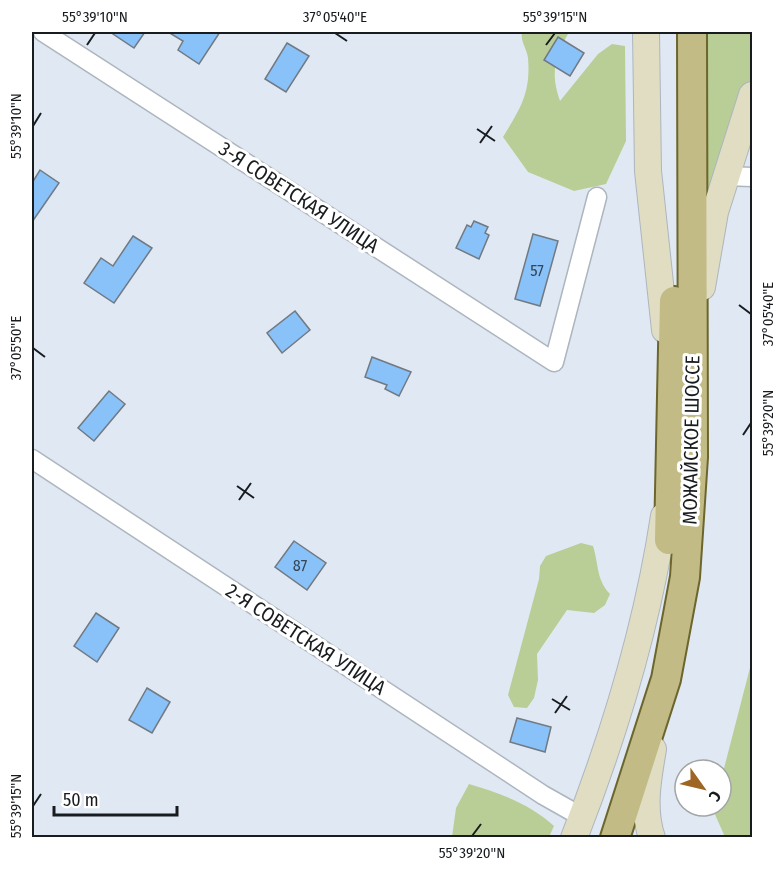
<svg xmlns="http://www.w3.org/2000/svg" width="784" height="869" font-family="'Fira Sans Condensed',sans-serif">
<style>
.green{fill:#b8ce96}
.building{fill:#89c1f9;stroke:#717982;stroke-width:1.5}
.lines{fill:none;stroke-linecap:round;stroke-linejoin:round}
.minor-casing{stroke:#adb5be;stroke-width:21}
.secondary-casing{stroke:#adb5be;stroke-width:28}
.primary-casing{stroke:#6c662d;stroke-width:32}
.minor{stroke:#fff;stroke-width:18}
.secondary{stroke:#e0ddc2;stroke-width:26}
.primary{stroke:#c2bb86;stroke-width:28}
.ticks{fill:none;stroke:#191c1f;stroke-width:2}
.labels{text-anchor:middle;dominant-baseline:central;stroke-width:6;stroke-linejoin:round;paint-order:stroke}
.number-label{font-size:16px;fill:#354556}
.street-label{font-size:20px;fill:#191c1f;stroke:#fff}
.neatline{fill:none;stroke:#191c1f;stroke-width:2}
.ticks-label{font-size:15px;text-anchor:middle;fill:#191c1f}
</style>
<rect width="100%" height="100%" fill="#e0e9f3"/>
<!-- green -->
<g class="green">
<path d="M522 32H569C555 58 550 73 560 101L598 54 612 44 625 46 626 141 606 184 574 191 528 172 503 137C520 109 531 93 528 58 527 49 520 41 522 32Z"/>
<polygon points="700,32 752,32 752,79 702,235"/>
<path d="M581 543 593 546C599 565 596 579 610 594L605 605 594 613 567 610 537 654 538 680 534 698 527 708 514 707 508 695 539 579 540 566 546 556Z"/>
<polygon points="752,660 752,837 725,837 713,810 714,806 721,806 721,780"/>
<path d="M469 784C500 793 530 804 554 826L549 837H452L456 808Z"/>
</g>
<!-- building -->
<g class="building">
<polygon points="110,32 145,32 134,48"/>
<polygon points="168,32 220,32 199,64 178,50 183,41"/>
<polygon points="558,37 584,53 570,76 544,60"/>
<polygon points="287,43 309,56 286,92 265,79"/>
<polygon points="40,170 59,183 32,222 32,183"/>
<polygon points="474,221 488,227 485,233 489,235 479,259 456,248 467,225 471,227"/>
<polygon points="533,234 558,241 540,306 515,299"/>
<polygon points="133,236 152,248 114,303 84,283 101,258 113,266"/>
<polygon points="295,311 310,330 282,353 267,333"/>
<polygon points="372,357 411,372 399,396 385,389 387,385 365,377"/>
<polygon points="109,391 125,404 94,441 78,428"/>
<polygon points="294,541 326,563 307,590 275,567"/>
<polygon points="96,613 119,628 97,662 74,646"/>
<polygon points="147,688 170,702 152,733 129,720"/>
<polygon points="517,718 551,727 545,752 510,742"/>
</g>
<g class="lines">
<defs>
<g id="minor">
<polyline points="43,32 554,362 597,197"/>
<polyline points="725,176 752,177"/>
<polyline points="32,459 543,795 582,817"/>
</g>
<g id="secondary">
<polyline points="646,32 648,171 665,330"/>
<polyline points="702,287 715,212 752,95"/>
<path d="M574 838C615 733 647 628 664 516"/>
<path d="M652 838C642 809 648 778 653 749"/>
</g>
<g id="primary">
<polyline points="669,540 674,301"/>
<polyline points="615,838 666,679 685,577 693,457 692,32"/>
</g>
</defs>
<!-- minor casing -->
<use href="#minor" class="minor-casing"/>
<!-- secondary casing -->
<use href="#secondary" class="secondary-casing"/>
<!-- primary casing -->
<use href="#primary" class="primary-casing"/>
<!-- minor -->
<use href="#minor" class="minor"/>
<!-- secondary -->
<use href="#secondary" class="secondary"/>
<!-- primary -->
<use href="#primary" class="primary"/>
</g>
<!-- ticks -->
<path class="ticks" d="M335 33 347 41M87 45 95 33M546 45 555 33M33 126 41 113M477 129 495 141M480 143 492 126M739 305 751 314M33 348 45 357M743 435 751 423M237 486 254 498M239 500 251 483M552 699 570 710M555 713 567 696M33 806 41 794M472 836 481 824"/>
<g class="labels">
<!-- number labels -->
<g class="number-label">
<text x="537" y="270">57</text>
<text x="300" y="565">87</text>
</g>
<!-- street labels -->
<g class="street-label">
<text transform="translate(299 197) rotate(33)">3-Я СОВЕТСКАЯ УЛИЦА</text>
<text transform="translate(691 440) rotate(-89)">МОЖАЙСКОЕ ШОССЕ</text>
<text transform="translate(306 639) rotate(33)">2-Я СОВЕТСКАЯ УЛИЦА</text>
</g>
</g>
<!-- border -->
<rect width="784" height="869" fill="none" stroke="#ffffff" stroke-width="66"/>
<!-- north arrow -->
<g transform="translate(703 788) rotate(124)"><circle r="28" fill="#ffffff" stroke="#a3a4a5" stroke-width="1.5"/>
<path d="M0-4.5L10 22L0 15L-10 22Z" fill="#9e6523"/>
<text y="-9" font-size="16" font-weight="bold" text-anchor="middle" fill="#191c1f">С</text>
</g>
<!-- scale -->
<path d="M54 806v9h123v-9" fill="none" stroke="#191c1f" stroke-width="3"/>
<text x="63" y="806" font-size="18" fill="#191c1f" stroke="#ffffff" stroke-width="4.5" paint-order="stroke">50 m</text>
<rect x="33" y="33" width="718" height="803" class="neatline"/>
<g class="ticks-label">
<text x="95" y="22">55°39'10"N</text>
<text x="335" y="22">37°05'40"E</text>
<text x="555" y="22">55°39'15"N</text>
<text transform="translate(16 126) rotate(-90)" y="5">55°39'10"N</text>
<text transform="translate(768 314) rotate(-90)" y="5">37°05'40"E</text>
<text transform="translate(16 348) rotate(-90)" y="5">37°05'50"E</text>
<text transform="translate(768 423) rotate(-90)" y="5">55°39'20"N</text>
<text transform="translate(16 806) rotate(-90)" y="5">55°39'15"N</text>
<text x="472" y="858">55°39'20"N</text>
</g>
</svg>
